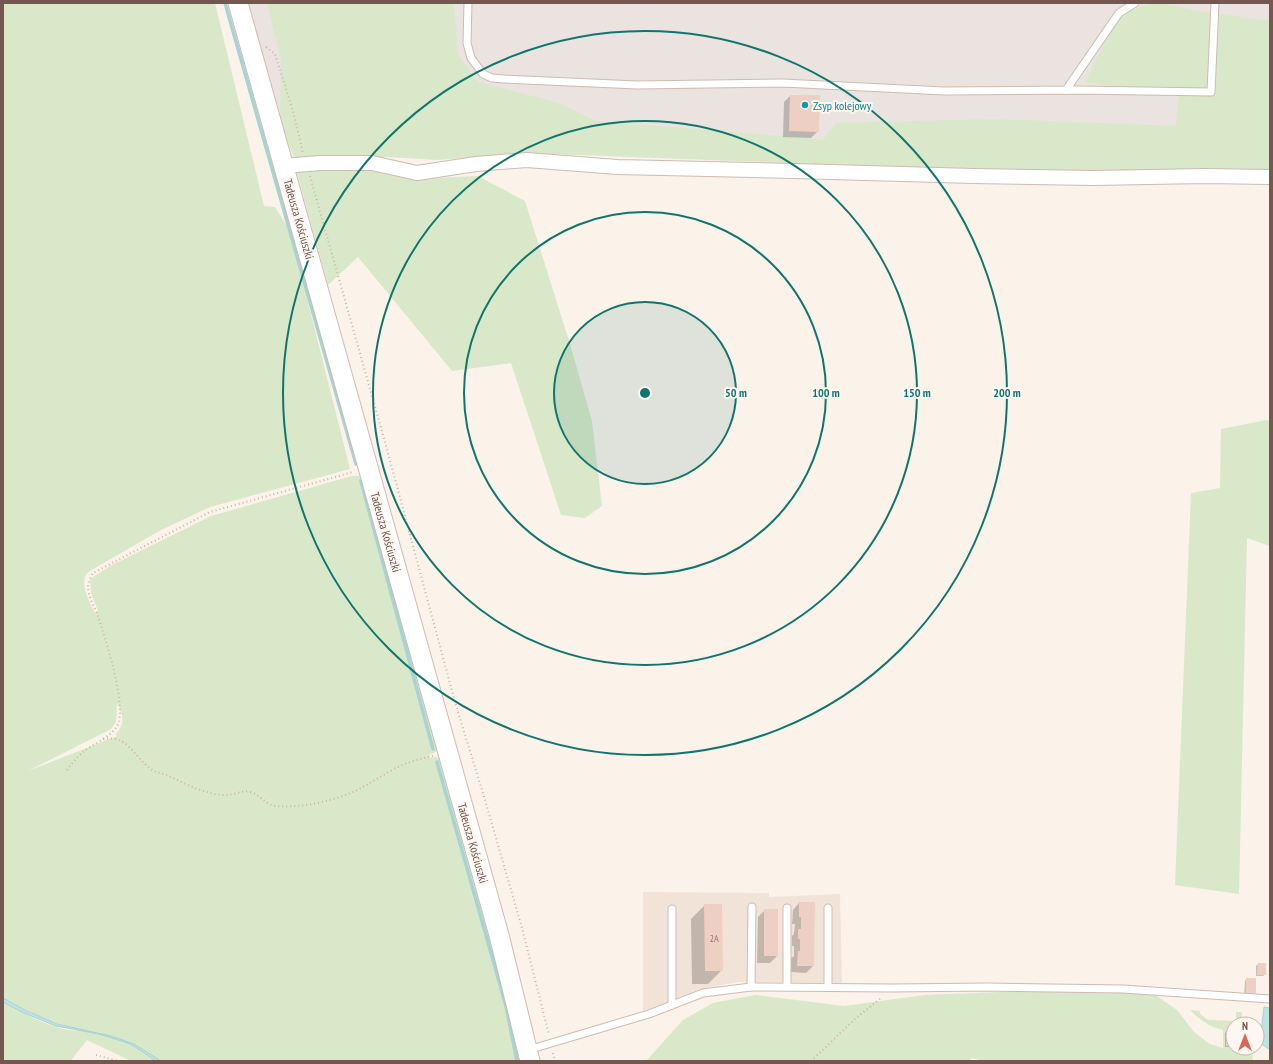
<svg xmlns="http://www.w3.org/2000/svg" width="1273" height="1064" font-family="'PT Sans Narrow',sans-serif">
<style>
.residential{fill:#f2e3d8}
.industrial{fill:#eae3df}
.green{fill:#d9e8c9;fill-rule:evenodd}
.water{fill:#bfe3e3;stroke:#a6d3d4}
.shadow{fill:#0003}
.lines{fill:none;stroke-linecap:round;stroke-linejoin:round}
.stream{stroke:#a6d3d4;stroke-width:3.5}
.building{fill:#eecfc3}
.lane-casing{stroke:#cebbb3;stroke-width:9}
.street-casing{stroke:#cebbb3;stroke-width:16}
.secondary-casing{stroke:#d1bab1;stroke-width:21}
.path{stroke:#d3b2a6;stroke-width:2;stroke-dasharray:1 3;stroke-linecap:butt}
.lane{stroke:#fff;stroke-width:7}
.street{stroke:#fff;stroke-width:14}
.secondary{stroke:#fff;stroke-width:19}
.ring{fill:none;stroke:#0f766e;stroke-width:2}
.culture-dot{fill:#0f9aa8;stroke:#fef6f0;stroke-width:1.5}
.labels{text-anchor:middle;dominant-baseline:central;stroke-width:4;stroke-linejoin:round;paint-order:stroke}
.number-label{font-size:10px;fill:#92756c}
.culture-label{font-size:12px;fill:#0d838f;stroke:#fef6f0;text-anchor:start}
.street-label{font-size:12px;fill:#74574f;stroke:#fef6f0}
.centre{fill:#0f766e;stroke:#fef6f0;stroke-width:2}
.ring-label{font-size:12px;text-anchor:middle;font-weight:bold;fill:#0f766e;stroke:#fef6f0;stroke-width:4;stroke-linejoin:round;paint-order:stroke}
</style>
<rect width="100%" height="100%" fill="#fbf2ea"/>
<!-- residential -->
<polygon class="residential" points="643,892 769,893 769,897 840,894 842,983 738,982 700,989 643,1011"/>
<!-- industrial -->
<polygon class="industrial" points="249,3 1270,3 1270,142 629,145 280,120"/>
<!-- green -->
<g class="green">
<path d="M3 3H215L264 206 275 207 290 231 350 469 210 507 161 530 88 572C78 582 90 603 95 613L98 611 91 593 90 581 93 577 110 566 211 516 352 476H360L438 751 429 755 430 758 437 757 442 759 523 1061H131L87 1040 72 1059V1061H3V1002C25 1014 51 1029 77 1031V1029C50 1023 27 1011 3 998ZM117 703C123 715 126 724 115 735L117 736 28 771 111 729 116 722Z"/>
<polygon points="267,3 454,3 458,55 478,82 559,103 595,121 783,136 823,140 836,123 994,119 1176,126 1179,96 1085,82 1118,14 1155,3 1159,3 1199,11 1270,21 1270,175 1055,173 523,153 438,160 386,157 312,156 294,159 280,120 281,60"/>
<polygon points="369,168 407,176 435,178 478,176 525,201 570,344 592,421 602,506 585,518 561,515 511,363 452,371 358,257 328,285 297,173 319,169"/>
<polygon points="1266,420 1270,421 1270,546 1247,538 1239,894 1175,885 1191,493 1220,488 1221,429"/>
<path d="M1142 986 1177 1010 1194 1032 1210 1044 1223 1048V1030C1209 1027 1200 1020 1190 1010L1200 1011V1014L1208 1020 1236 1021V1012H1242V1019H1248V1022H1242V1024H1233V1048H1248V1053H1252L1253 1061H983L972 1058 969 1061H646L683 1020 713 1003 755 995 844 1006 925 995Z"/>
</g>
<!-- water -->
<g class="water">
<polygon points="3,998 25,1010 57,1024 111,1036 134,1044 161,1061 156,1061 137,1048 128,1043 99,1034 56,1026 24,1013 3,1002"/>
<polygon points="1264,1007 1270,1008 1270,1050 1263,1045 1261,1033"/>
</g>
<!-- shadow -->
<g class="shadow">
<polygon points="790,96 818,131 811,138 783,137 784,102"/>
<polygon points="799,903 813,966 806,973 791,972 791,958 794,956 794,946 792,946 792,936 794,934 795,924 792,924 793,910"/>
<polygon points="705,905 722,970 708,984 692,984 691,919"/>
<polygon points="765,910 777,956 770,963 757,963 758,917"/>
<polygon points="1258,964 1265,974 1263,976 1256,976 1256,966"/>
<polygon points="1247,979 1255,979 1255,993 1253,995 1244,995 1245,981"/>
<polygon points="1227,1031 1230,1045 1228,1047 1225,1047 1225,1033"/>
</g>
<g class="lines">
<!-- stream -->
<g class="stream">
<polyline points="225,3 356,464"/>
<polyline points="361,481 433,749"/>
<polyline points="437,762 506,1006 517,1061"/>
</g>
</g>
<!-- building -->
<g class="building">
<polygon points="790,95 820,95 819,132 789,131"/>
<polygon points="799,902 815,902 814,966 797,966 798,951 800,951 800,939 798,939 798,929 801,929 801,917 799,917"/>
<polygon points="704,904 722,904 723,971 705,971"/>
<rect x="764" y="909" width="14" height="47"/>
<polygon points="1258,963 1266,963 1266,975 1257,975"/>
<rect x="1246" y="978" width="10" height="15"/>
<rect x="1226" y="1030" width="5" height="16"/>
</g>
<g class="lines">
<defs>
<g id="lane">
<polyline points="468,3 467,43 471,58 483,74 492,78 504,79 637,85 783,83 944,91 1075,90 1211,92 1215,3"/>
<polyline points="1066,90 1119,13 1135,3"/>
<polyline points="751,987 752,907"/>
<polyline points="787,987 787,908"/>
<polyline points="828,987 828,908"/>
<polyline points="672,1005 672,909"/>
<polyline points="528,1050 649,1014 703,993 751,987 893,988 987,987 1123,989 1270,999"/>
</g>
<polyline id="street" points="284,166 320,163 372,163 417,173 476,164 527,160 617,167 795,171 973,176 1093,178 1205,176 1270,177"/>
<polyline id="secondary" points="238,3 499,935 530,1061"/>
</defs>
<!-- lane casing -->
<use href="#lane" class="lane-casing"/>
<!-- street casing -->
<use href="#street" class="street-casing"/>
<!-- secondary casing -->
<use href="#secondary" class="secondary-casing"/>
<!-- path -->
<g class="path">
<polyline points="266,47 275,54 293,111 303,153"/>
<polyline points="310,176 385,442 455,702 485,800 522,928 549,1035"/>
<path d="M103 739C129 734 135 760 154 771 159 773 164 774 169 776 186 784 206 795 226 795 234 795 242 790 250 792 260 794 265 805 276 806 302 808 329 802 353 792 368 785 381 776 396 768 407 762 420 759 433 756"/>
<path d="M67 770C72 764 77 757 83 752 93 744 111 737 117 726 128 707 105 638 98 616 95 608 88 596 88 587 88 583 91 577 93 573L210 512 353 472"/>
<polyline points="553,1053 555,1061"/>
<polyline points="96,1055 118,1061"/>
<polyline points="811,1061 856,1018 881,998"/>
</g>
<!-- lane -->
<use href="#lane" class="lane"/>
<!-- street -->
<use href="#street" class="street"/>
<!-- secondary -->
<use href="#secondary" class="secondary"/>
</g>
<!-- distance rings -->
<circle cx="645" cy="393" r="91" fill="#0f766e" fill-opacity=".12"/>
<g class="ring">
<circle cx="645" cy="393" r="91"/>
<circle cx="645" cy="393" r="181"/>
<circle cx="645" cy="393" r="272"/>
<circle cx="645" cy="393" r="362"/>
</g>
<!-- markers -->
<circle class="culture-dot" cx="805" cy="105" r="4"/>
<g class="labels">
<!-- number labels -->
<g class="number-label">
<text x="714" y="938">2A</text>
</g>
<!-- culture labels -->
<g class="culture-label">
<text x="813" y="105">Zsyp kolejowy</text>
</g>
<!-- street labels -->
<g class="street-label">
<text transform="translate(299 219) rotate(74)">Tadeusza Kościuszki</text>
<text transform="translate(386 532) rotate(74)">Tadeusza Kościuszki</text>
<text transform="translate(473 843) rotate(74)">Tadeusza Kościuszki</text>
</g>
</g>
<circle cx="645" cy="393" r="6" class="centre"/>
<g class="ring-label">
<text x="736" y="397">50 m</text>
<text x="826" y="397">100 m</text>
<text x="917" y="397">150 m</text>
<text x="1007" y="397">200 m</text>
</g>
<!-- border -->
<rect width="1273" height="1064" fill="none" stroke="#74574f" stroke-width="8"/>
<!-- north arrow -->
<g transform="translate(1245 1036)"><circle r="19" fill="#fef6f0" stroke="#c7b6b0"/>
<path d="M0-3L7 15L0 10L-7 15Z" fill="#da6559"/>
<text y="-6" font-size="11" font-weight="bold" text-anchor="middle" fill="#74574f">N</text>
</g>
</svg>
